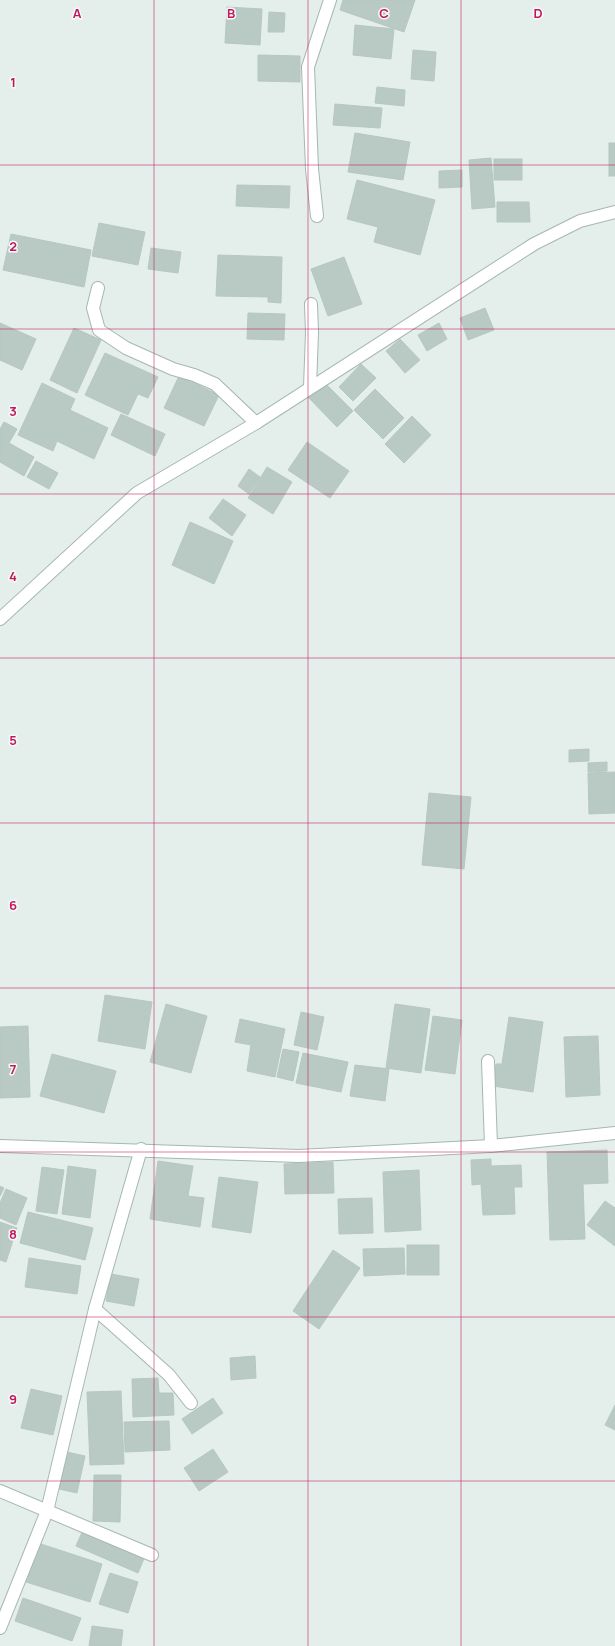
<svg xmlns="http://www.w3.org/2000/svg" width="615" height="1646" font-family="Manrope,sans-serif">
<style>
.building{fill:#b9c9c3;stroke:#b6c8c2}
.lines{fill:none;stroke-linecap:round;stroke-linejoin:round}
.minor-casing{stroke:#a6b7b2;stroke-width:14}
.minor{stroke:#fff;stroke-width:12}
.grid{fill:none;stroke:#c2185b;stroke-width:1;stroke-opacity:0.55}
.grid-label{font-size:13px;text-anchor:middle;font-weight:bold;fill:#c2185b;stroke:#f5faf8;stroke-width:3;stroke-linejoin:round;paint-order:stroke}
</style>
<rect width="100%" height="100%" fill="#e4eeea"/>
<!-- building -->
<g class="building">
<polygon points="343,0 415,0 404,32 340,10"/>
<polygon points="227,7 262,9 260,45 225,43"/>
<polygon points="269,12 285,13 284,32 268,32"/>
<polygon points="355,25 394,29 391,59 353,55"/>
<polygon points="413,50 436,52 434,81 411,79"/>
<polygon points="258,55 300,56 300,82 258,81"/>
<polygon points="377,87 405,90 404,106 375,103"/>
<polygon points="335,104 382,108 380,128 333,125"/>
<polygon points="355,133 410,142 403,180 348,172"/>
<rect x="609" y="143" width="6" height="33"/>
<polygon points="491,158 495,207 472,209 469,160"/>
<rect x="494" y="159" width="28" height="21"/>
<polygon points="462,170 462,187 439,188 439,171"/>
<polygon points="357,180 435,200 420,255 374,242 378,227 347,219"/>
<polygon points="237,185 290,186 289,208 236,206"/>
<polygon points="497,202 529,202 530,222 497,222"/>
<polygon points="99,223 145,232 138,265 92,256"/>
<polygon points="11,234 91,250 84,287 3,270"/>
<polygon points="151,248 181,252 178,273 148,269"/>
<polygon points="218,255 282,257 281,303 268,302 268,297 216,296"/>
<polygon points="344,257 362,304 328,316 311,269"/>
<polygon points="485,308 494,330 468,340 460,318"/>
<polygon points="248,313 285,314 284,340 247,339"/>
<polygon points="0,323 36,339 22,370 0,360"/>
<polygon points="439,323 447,339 427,351 418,335"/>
<polygon points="74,328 101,340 77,393 50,380"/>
<polygon points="400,339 420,360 405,373 386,351"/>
<polygon points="105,353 158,377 148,398 138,394 128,415 85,395"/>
<polygon points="361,364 376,378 353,401 339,387"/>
<polygon points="179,376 219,395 204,426 164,408"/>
<polygon points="323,381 353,411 337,427 308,397"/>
<polygon points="42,383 75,399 70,410 108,428 94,459 57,441 53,451 18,435"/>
<polygon points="375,389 404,418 383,439 354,410"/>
<polygon points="121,414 165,434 155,456 111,435"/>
<polygon points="412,416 431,435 404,463 385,444"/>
<polygon points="4,422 17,429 9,443 34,457 24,476 0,462 0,429"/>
<polygon points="307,442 349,471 330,498 288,470"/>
<polygon points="36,461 58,473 49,489 27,477"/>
<polygon points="267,467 292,482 273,514 248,498"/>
<polygon points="249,469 260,477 249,494 238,486"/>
<polygon points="223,499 246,515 232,536 209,518"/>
<polygon points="190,522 233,541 214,584 172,565"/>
<polygon points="589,749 589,761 569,762 569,750"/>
<polygon points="607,762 607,771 588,772 588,763"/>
<polygon points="615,772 615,813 589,814 588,773"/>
<polygon points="429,793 471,797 464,869 422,865"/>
<polygon points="105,995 152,1002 145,1049 98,1041"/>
<polygon points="166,1004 207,1016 191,1073 150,1062"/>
<polygon points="395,1004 430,1009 421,1073 386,1068"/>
<polygon points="301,1012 324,1017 317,1050 294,1045"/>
<polygon points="433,1016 462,1020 455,1074 425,1070"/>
<polygon points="509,1017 543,1022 533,1092 493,1086 496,1064 502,1064"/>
<polygon points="240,1019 285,1029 275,1077 247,1071 251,1045 235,1042"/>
<polygon points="28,1026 30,1097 0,1098 0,1027"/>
<polygon points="598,1036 600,1095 566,1097 564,1037"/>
<polygon points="283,1049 299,1052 293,1081 277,1077"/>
<polygon points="303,1053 348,1062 341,1092 296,1083"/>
<polygon points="52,1054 116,1071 104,1113 40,1096"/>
<polygon points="355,1065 389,1069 385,1101 350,1096"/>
<polygon points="607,1150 608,1183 583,1184 585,1239 550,1240 547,1152"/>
<polygon points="491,1159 491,1166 521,1165 522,1187 514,1187 515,1214 483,1215 481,1184 472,1185 471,1160"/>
<polygon points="158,1161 193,1166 188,1196 204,1198 200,1227 150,1219"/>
<polygon points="333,1162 334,1193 285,1194 284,1164"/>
<polygon points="68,1166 96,1170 90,1218 62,1214"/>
<polygon points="42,1167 64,1170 57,1214 36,1211"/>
<polygon points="419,1170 421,1230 385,1232 383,1172"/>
<polygon points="219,1177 258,1182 251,1233 212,1227"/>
<polygon points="0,1186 4,1188 0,1196"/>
<polygon points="6,1189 27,1198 16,1225 0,1218 0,1203"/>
<polygon points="372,1198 373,1233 339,1234 338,1199"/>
<polygon points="605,1201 615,1208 615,1246 587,1225"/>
<polygon points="28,1212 93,1228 85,1260 20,1243"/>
<polygon points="0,1222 17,1228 6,1262 0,1260"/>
<rect x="407" y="1245" width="32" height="30"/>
<polygon points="404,1248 405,1274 364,1276 363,1249"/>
<polygon points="333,1250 360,1268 319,1329 293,1311"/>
<polygon points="29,1258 81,1266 77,1294 25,1287"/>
<polygon points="111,1274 139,1279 134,1306 106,1301"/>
<polygon points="255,1356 256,1378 231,1380 230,1358"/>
<polygon points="158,1378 159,1393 173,1393 174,1415 133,1417 132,1379"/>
<polygon points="31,1389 62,1396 53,1435 21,1428"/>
<polygon points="121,1391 124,1464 90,1465 87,1392"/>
<polygon points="213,1398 223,1413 192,1434 182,1419"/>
<polygon points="615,1405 615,1430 605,1425"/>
<polygon points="169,1421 170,1450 125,1452 124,1422"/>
<polygon points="213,1449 228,1472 199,1491 184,1468"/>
<polygon points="67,1452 85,1456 77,1493 59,1489"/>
<polygon points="94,1475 121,1475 120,1522 93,1521"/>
<polygon points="83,1530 145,1556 138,1573 76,1546"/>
<polygon points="38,1543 102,1564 90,1602 26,1582"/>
<polygon points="110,1573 138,1582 128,1613 99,1604"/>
<polygon points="23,1598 81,1618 72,1641 15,1621"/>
<polygon points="92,1626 123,1630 121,1646 89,1646"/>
</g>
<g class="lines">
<defs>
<g id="minor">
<polyline points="317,216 312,169 308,67 330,0"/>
<polyline points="98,288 93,308 99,330 126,348 173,369 194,375 215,384 256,423"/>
<polyline points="310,387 312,333 311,304"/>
<polyline points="0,619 137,493 256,423 534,244 580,221 615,212"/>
<polyline points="488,1061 491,1146"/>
<polyline points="0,1146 299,1156 491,1146 615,1133"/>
<polyline points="95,1309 169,1375 191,1403"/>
<polyline points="0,1491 152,1555"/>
<polyline points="0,1628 47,1511 95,1309 141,1149"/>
</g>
</defs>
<!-- minor casing -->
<use href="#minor" class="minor-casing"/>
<!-- minor -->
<use href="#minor" class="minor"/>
</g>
<!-- grid -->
<path class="grid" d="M154 0V1646M308 0V1646M461 0V1646M0 165H615M0 329H615M0 494H615M0 658H615M0 823H615M0 988H615M0 1152H615M0 1317H615M0 1481H615"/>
<g class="grid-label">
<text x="77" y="18">A</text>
<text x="231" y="18">B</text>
<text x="384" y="18">C</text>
<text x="538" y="18">D</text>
<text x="13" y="87">1</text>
<text x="13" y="251">2</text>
<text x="13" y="416">3</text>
<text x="13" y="581">4</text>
<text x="13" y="745">5</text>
<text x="13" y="910">6</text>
<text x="13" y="1074">7</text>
<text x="13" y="1239">8</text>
<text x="13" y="1404">9</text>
</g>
</svg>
